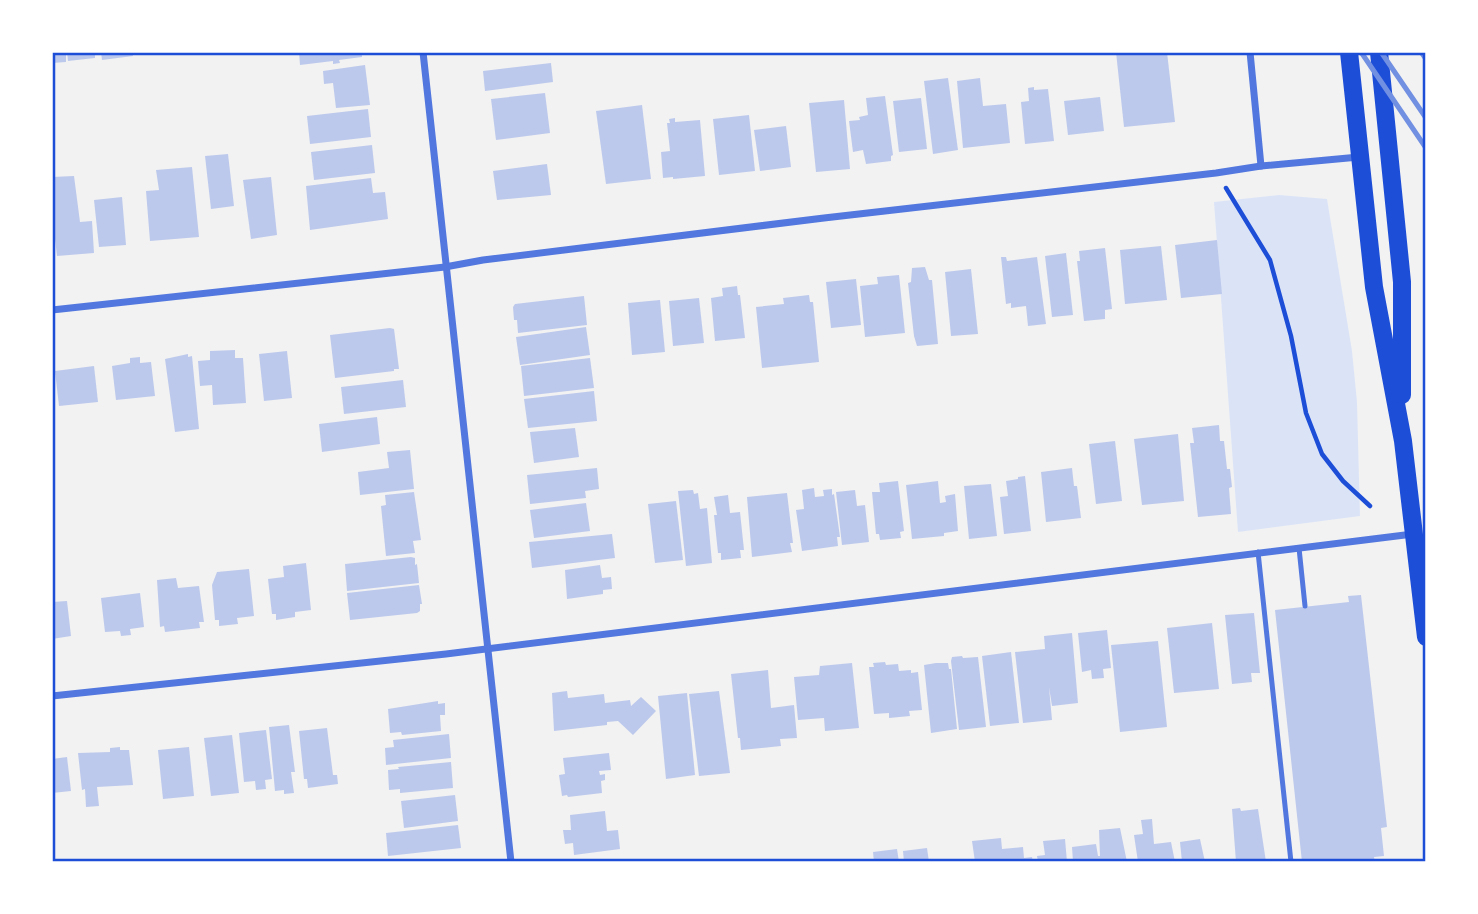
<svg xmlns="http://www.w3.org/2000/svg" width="1478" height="914" font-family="Merriweather,serif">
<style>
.green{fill:#dbe4f7}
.building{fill:#bdc9ec}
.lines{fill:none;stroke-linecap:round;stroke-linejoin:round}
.path{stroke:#1d4ed8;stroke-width:4.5}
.service{stroke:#5277de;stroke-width:5}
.minor{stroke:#5277de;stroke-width:7}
.primary{stroke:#1d4ed8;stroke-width:18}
.rail{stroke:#7290e2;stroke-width:5}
.neatline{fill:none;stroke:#1d4ed8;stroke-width:2.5}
</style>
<rect width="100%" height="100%" fill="#f2f2f2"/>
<!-- green -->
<polygon class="green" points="1279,195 1327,199 1352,351 1357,402 1360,516 1238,532 1214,202"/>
<!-- building -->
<g class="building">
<polygon points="52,52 66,52 66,62 52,63"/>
<polygon points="67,52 95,52 95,58 68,61"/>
<polygon points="101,52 132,52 133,56 102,60"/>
<polygon points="299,52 362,52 362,57 339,60 340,63 333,64 333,61 300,65"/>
<polygon points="1116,52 1167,52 1175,122 1124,127"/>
<polygon points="551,63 553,82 485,91 483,71"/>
<polygon points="365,65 370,105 336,108 333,83 324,84 323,71"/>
<polygon points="948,78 958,150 933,154 924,81"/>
<polygon points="980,78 983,106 1006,104 1010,143 963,148 957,81"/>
<polygon points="1034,87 1034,90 1048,89 1054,141 1025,144 1021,102 1029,101 1028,88"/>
<polygon points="545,93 550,133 496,140 491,99"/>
<polygon points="885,96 893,155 891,156 891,161 866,164 863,150 853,152 849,121 860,120 859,117 868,115 866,98"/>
<polygon points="1100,97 1104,131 1068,135 1064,101"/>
<polygon points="921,98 927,149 899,152 893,101"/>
<polygon points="844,100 850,169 816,172 809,103"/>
<polygon points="642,105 651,179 606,184 596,111"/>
<polygon points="368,109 371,137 310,144 307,116"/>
<polygon points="749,115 755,171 719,175 713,119"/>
<polygon points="675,118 675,122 700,120 705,176 673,179 673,177 663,178 661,152 670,151 667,123 670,123 669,119"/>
<polygon points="786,126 791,167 760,171 754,130"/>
<polygon points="372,145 375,173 314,180 311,152"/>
<polygon points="228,154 234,206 211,209 205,156"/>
<polygon points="547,164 551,195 497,200 493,171"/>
<polygon points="192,167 199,237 150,241 146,191 159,190 156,170"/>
<polygon points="74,176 80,222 92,221 94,253 57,256 52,213 52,177"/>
<polygon points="271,177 277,235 251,239 243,180"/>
<polygon points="371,178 373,193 385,192 388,219 310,230 306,186"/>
<polygon points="122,197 126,245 99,247 94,200"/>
<polygon points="1217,240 1222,294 1181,298 1175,245"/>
<polygon points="1161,246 1167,300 1125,304 1120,250"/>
<polygon points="1105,248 1112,309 1105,310 1105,319 1084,321 1077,261 1080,261 1079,251"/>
<polygon points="1066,253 1073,315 1052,317 1045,256"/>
<polygon points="1001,257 1006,257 1007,261 1037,257 1046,324 1028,326 1026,306 1011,308 1011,303 1006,304"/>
<polygon points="925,267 929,280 932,280 938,344 917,346 914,336 908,283 911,282 912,268"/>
<polygon points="971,269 978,334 951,336 945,272"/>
<polygon points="899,275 905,333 865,337 860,286 878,284 877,277"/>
<polygon points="856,279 861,325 831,328 826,282"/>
<polygon points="737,286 738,295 740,295 745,338 715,341 711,298 723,296 722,288"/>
<polygon points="809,295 810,302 813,302 819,362 762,368 756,307 784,304 783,298"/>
<polygon points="584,296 587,325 518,333 517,320 514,320 513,307 515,304"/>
<polygon points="699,298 704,343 673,346 669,301"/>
<polygon points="660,300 665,352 632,355 628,303"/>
<polygon points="586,327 590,355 520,365 516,337"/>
<polygon points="390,328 394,329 399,369 394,369 394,371 335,378 330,335"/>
<polygon points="235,350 235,358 243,358 246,403 213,405 212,385 200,386 198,361 210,360 210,351"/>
<polygon points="287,351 292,398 264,401 259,354"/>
<polygon points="188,354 188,357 192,356 199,429 175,432 165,359"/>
<polygon points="140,357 140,363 151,362 155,396 116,400 112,366 130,363 130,358"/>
<polygon points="590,358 594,388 524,396 521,366"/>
<polygon points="94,366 98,402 59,406 55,371"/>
<polygon points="403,380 406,407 344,414 341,387"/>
<polygon points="594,391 597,421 528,428 524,399"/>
<polygon points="377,417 380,444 322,452 319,424"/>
<polygon points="1219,425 1220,441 1224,441 1227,469 1230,469 1232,487 1229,488 1231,514 1198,517 1190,443 1194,443 1192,428"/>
<polygon points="575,428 579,457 534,463 530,432"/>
<polygon points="1178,434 1184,501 1142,505 1134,439"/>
<polygon points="1115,441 1122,501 1096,504 1089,444"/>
<polygon points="410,450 414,489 360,495 358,472 389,468 387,452"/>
<polygon points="597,468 599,489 585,491 586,498 530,504 527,475"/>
<polygon points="1072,468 1074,486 1077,486 1081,518 1046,522 1041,472"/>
<polygon points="1025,476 1031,531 1004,534 1000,497 1008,496 1006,481 1018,479 1018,477"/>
<polygon points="898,481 904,531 900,532 901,538 880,540 879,534 876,534 872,492 880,492 879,483"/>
<polygon points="938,481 940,503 946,502 945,496 955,494 958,531 944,533 944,536 912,539 906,485"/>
<polygon points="991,484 997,536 969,539 964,486"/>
<polygon points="814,488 815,497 824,496 823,490 832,489 832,495 834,494 840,537 837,537 838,546 802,551 796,510 804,509 802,490"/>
<polygon points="693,490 694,494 698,493 700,509 707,508 712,563 686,566 678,491"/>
<polygon points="855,490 857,506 865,505 869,542 842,545 836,492"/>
<polygon points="414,492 421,540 413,541 415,553 386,556 381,506 386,505 385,495"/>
<polygon points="787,493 793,543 790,543 792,552 752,557 747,497"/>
<polygon points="728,495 730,513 740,512 744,550 740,550 741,558 721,560 721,553 718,553 714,515 717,515 714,497"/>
<polygon points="676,501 683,560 655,563 648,504"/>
<polygon points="586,503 590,531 534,538 530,510"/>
<polygon points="612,534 615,558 532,568 529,542"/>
<polygon points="411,557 415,558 415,565 417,564 419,583 347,591 345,564"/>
<polygon points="306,563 311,610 295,612 295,617 276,620 276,614 272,614 268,579 284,577 283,566"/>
<polygon points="600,565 602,578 611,577 612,589 603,590 603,594 567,599 565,570"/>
<polygon points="249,569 254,616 237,618 238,624 219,626 219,620 215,620 212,585 217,572"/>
<polygon points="176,578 178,588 199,586 204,622 199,622 200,628 165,632 164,626 160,627 157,580"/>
<polygon points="419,585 422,604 420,604 420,611 417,613 350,620 347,593"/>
<polygon points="140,593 144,627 130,629 131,635 121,636 120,631 105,632 101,598"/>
<polygon points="1361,595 1387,827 1381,828 1384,856 1374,857 1375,862 1302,862 1275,610 1349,602 1348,596"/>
<polygon points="67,601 71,636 52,639 52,602"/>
<polygon points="1254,613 1260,673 1251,673 1252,682 1232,684 1225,615"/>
<polygon points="1212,623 1219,689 1174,693 1167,628"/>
<polygon points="1107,630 1111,668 1103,669 1104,678 1092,679 1091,670 1082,672 1078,633"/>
<polygon points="1072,633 1078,703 1052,706 1049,687 1052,720 1023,723 1015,652 1045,649 1044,636"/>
<polygon points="1158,641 1167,727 1120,732 1111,645"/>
<polygon points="1011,652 1019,723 990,726 982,656"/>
<polygon points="962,656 963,658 978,657 986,727 959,730 951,661 952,657"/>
<polygon points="885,662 886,665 898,664 899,671 911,670 911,673 918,672 922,710 909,711 910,716 889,718 889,713 874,714 869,667 874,667 873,663"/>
<polygon points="852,663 859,728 825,731 824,718 798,720 794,677 819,675 820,666"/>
<polygon points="936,663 948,663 949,669 951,669 957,729 931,733 924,665"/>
<polygon points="768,670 771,708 794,705 797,738 780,739 781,746 741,750 740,738 738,738 731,674"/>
<polygon points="567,691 568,698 604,694 605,703 630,700 631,706 641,697 656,711 633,735 618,721 607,722 607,725 554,731 552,693"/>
<polygon points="719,691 730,773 699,776 689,694"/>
<polygon points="687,693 695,775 666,779 658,696"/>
<polygon points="438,701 438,704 445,703 445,715 440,715 441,731 402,735 401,732 390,733 388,709"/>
<polygon points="289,725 295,772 291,772 294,793 284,794 284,790 275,791 269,727"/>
<polygon points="327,728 333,775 337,775 338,784 308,788 307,779 304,779 299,731"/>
<polygon points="266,730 272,779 265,780 266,789 256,790 255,781 244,782 239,733"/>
<polygon points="449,734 451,758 386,765 385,748 394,747 393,740"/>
<polygon points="232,735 239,793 211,796 204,738"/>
<polygon points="120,747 120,750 129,750 133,785 97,787 99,806 86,807 85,789 82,790 78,753 110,752 110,748"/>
<polygon points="189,747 194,796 163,799 158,750"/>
<polygon points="609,753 611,770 599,771 600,775 605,774 605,780 601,781 602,793 568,797 567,795 562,796 559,775 565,774 563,758"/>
<polygon points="67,757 71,791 52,793 52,759"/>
<polygon points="451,762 453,788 400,793 400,789 389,790 388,770 399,769 398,767"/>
<polygon points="455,795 458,821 404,828 401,801"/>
<polygon points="1240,808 1241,811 1258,809 1266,862 1236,862 1232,809"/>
<polygon points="605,811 607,831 618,830 620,849 574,855 573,843 565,844 563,830 571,830 570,815"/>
<polygon points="1152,819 1154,844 1171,842 1175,862 1138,862 1134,835 1143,834 1141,820"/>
<polygon points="458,825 461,848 388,856 386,833"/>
<polygon points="1120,828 1127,862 1073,862 1072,847 1096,844 1098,856 1100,856 1099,830"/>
<polygon points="1001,838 1002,849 1023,847 1024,858 1032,857 1033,862 975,862 972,841"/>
<polygon points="1065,839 1067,862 1038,862 1037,856 1045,855 1043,841"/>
<polygon points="1200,839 1205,862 1182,862 1180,842"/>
<polygon points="927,848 929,862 904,862 903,851"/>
<polygon points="897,849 899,862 874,862 873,852"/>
</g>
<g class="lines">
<!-- path -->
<polyline class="path" points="1226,188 1270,260 1291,336 1306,413 1322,454 1343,481 1370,506"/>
<!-- service -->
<g class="service">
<polyline points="1299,548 1305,606"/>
<polyline points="1258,552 1291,862"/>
</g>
<!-- minor -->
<g class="minor">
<polyline points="423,52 511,862"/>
<polyline points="1250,52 1261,166"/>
<polyline points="52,310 445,267 483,260 824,218 1216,173 1261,166 1359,157"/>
<polyline points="52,696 446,654 1413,534"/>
</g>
<!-- primary -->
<g class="primary">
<polyline points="1349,52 1374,287 1403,441 1426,637"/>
<polyline points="1379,52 1402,282 1402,395"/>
</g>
<!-- rail -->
<g class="rail">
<polyline points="1361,52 1426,148"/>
<polyline points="1381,52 1426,118"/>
<polyline points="1421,52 1426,59"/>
</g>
</g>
<!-- border -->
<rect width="1478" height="914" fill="none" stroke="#ffffff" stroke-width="108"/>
<rect x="54" y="54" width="1370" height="806" class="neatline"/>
</svg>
